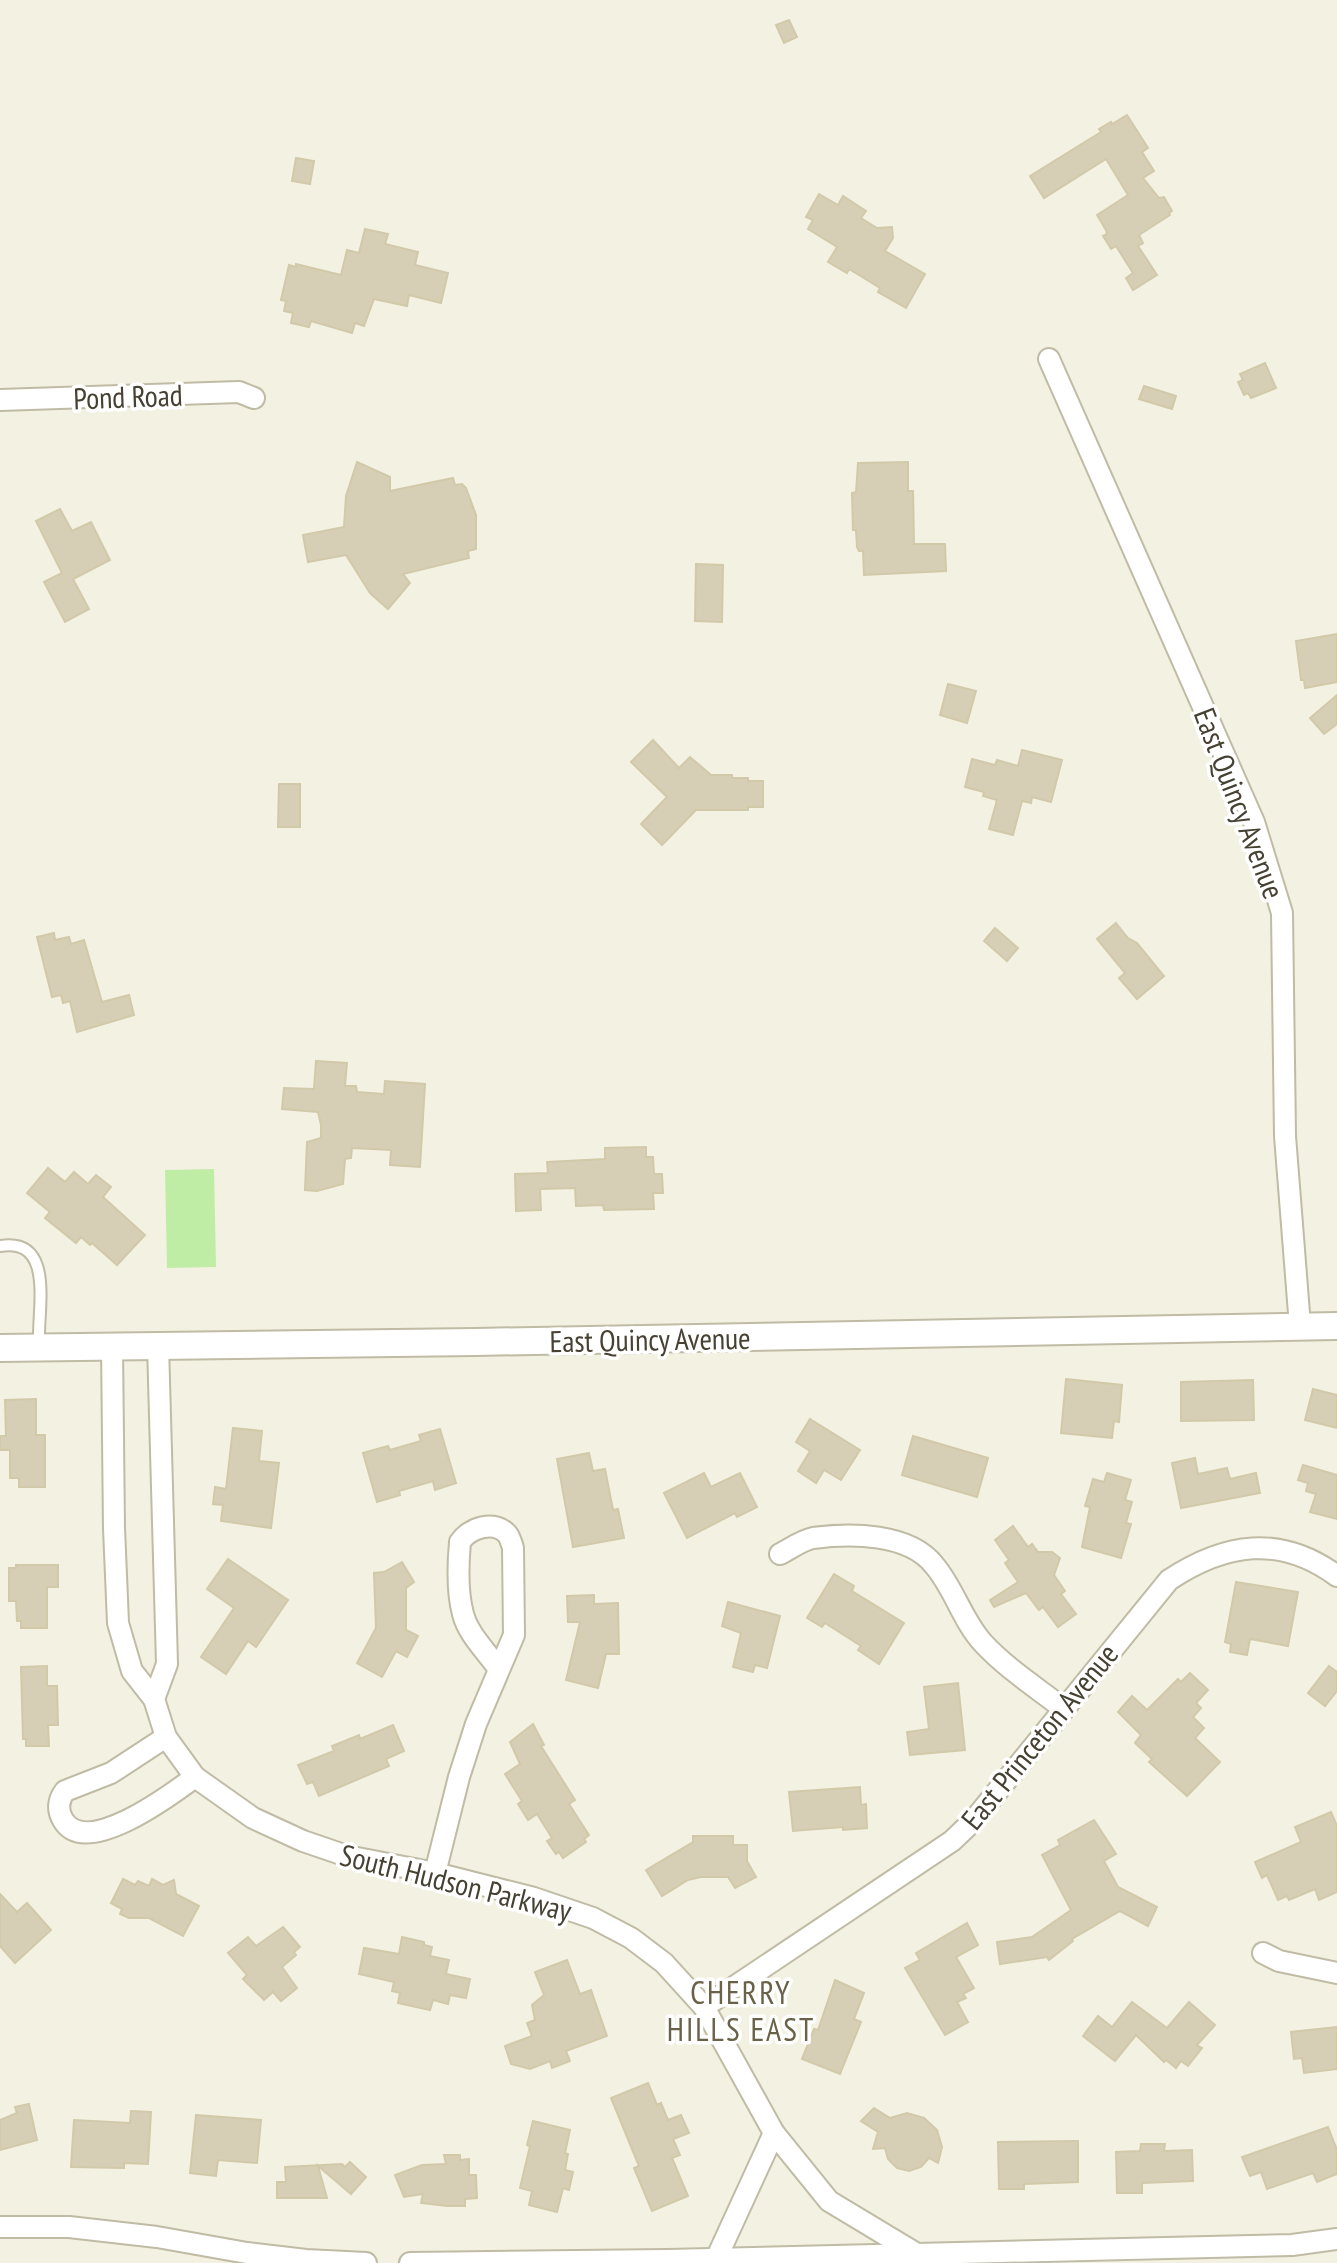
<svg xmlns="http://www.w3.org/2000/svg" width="1337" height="2263" font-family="'PT Sans Narrow',sans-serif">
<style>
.green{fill:#c0eda5}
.building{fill:#d6cfb6;stroke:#d2c9a9;stroke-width:2}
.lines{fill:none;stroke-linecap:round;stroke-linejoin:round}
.service-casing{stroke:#c0bba4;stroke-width:14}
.minor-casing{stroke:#c0bba4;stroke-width:24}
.tertiary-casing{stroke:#c0bba4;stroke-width:30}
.service{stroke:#fff;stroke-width:10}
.minor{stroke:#fff;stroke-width:20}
.tertiary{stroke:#fff;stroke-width:26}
.labels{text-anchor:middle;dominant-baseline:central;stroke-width:7;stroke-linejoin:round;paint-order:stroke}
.street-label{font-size:30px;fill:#464132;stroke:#fff}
.neighbourhood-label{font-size:32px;letter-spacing:2px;fill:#6a6248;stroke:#fff}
</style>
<rect width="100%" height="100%" fill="#f3f1e2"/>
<!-- green -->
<polygon class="green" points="214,1169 216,1267 167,1268 165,1170"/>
<!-- building -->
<g class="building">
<polygon points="789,20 797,37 784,43 776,25"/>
<polygon points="1127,115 1148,148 1142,152 1154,171 1143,178 1159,198 1164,197 1172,211 1169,213 1170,215 1139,235 1143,243 1138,246 1157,275 1133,290 1126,278 1133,273 1116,246 1111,249 1103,236 1107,234 1106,230 1097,215 1128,195 1106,159 1044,198 1030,176 1101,132 1099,129 1111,122 1112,124"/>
<polygon points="296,158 314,161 310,184 292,181"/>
<polygon points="819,194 838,205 843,196 866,211 861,218 877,228 892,227 893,238 885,251 925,274 906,308 878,292 880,288 849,269 847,273 828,262 837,247 808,229 813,220 806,217"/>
<polygon points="365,229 388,234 385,244 418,252 415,265 448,273 441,303 409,295 407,306 374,299 364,326 355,323 352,333 311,321 309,327 291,323 293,313 284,311 286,301 281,300 289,265 296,267 296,264 341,275 347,250 359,253"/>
<polygon points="1265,363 1276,388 1251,398 1248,393 1244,395 1238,382 1243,380 1240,374"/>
<polygon points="1144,386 1176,396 1172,409 1139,399"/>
<polygon points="357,462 390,477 390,491 453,478 455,485 462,484 466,488 476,515 476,549 468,551 469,558 403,574 410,583 388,609 370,593 346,555 308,562 303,535 344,527 346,496"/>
<polygon points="908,462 908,491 913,491 914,544 945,544 946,571 864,575 863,551 859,551 857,547 856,530 853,530 852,493 856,492 858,463"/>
<polygon points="60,509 72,531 91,522 110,560 73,579 89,609 65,622 44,582 62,573 36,521"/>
<polygon points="696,564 723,565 722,622 695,621"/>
<polygon points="1337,634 1337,682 1305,688 1304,680 1301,680 1296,641"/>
<polygon points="948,684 976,691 967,723 940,715"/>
<polygon points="1337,695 1337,724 1324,734 1310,718"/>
<polygon points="653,740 679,768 690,757 711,775 732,775 732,778 748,778 748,781 763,781 763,807 748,807 748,810 696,810 662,845 641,824 667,797 631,762"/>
<polygon points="1022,750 1062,760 1051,802 1032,797 1031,803 1022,801 1013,835 989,829 997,800 983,796 984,792 965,787 972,759 995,765 997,760 1018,766"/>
<polygon points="279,784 300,784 300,827 278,827"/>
<polygon points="1116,923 1128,938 1137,943 1164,976 1137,999 1119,978 1125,973 1097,939"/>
<polygon points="995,928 1018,948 1007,961 984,941"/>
<polygon points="54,933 55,940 69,937 71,944 84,940 102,1002 129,995 134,1015 77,1032 70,1001 63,1003 61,995 52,997 37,937"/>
<polygon points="316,1061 347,1063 345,1086 356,1086 357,1092 384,1094 385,1081 425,1084 420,1167 390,1165 391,1150 352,1148 351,1158 345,1159 343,1184 317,1191 305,1190 307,1142 321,1138 321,1125 318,1112 282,1109 284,1088 314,1089"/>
<polygon points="646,1147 646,1157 653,1157 654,1174 662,1174 663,1193 653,1193 654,1209 604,1210 603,1205 576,1206 575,1188 540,1189 541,1210 516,1211 515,1174 548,1173 547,1162 605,1159 605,1148"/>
<polygon points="48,1168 65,1182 74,1172 88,1184 96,1175 111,1187 103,1197 145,1235 117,1265 92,1243 90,1245 81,1237 76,1243 45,1218 50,1212 27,1193"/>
<polygon points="1066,1379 1122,1385 1119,1422 1114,1421 1112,1438 1061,1433"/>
<polygon points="1253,1380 1254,1420 1181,1421 1181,1382"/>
<polygon points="1313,1389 1337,1395 1337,1428 1305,1420"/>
<polygon points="36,1399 36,1435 45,1435 45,1487 19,1487 19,1478 10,1478 10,1450 0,1450 0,1436 6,1436 5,1400"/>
<polygon points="810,1419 860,1450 841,1480 824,1470 816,1483 798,1471 810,1451 796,1442"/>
<polygon points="233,1428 262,1431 259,1461 279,1463 271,1528 221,1521 223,1505 213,1504 215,1487 226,1489"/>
<polygon points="440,1429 456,1483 435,1490 433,1481 399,1491 400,1495 377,1502 363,1453 388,1446 390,1450 421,1441 419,1435"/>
<polygon points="913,1436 988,1458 977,1497 902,1475"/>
<polygon points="589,1453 593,1471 605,1469 613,1510 618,1509 624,1538 573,1547 557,1459"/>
<polygon points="1195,1458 1198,1474 1227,1468 1230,1479 1256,1473 1260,1493 1181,1508 1172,1463"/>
<polygon points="1303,1465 1337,1475 1337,1519 1310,1512 1316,1494 1306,1491 1308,1483 1298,1480"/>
<polygon points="704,1473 711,1487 740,1473 757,1507 737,1517 735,1513 687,1538 664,1493"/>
<polygon points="1107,1473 1131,1480 1125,1500 1132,1502 1126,1523 1131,1524 1121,1558 1082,1547 1090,1507 1085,1506 1093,1479 1104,1482"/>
<polygon points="1013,1526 1028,1547 1032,1544 1038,1552 1052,1552 1060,1558 1054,1575 1065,1591 1061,1594 1076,1614 1058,1627 1043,1607 1039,1610 1026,1593 994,1607 990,1600 1018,1582 1005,1563 1009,1560 995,1540"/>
<polygon points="228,1559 288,1600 256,1647 248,1641 226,1674 201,1657 234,1608 207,1589"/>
<polygon points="402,1562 414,1582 406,1588 406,1630 418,1636 407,1657 396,1651 382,1677 357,1663 376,1628 374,1573 384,1572"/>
<polygon points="16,1565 58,1565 58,1587 47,1587 47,1628 21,1628 21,1621 17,1621 16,1601 9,1601 9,1568 16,1568"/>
<polygon points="834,1574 854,1586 852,1591 904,1623 879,1664 858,1650 861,1646 825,1623 822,1627 807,1618"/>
<polygon points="1236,1582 1298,1592 1288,1646 1250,1639 1247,1655 1230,1652 1231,1644 1225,1642"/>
<polygon points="594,1595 594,1604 618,1603 619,1654 606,1654 598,1688 566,1680 580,1622 568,1622 567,1596"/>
<polygon points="728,1602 780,1616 767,1668 755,1665 753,1672 733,1667 741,1633 722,1626"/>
<polygon points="47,1666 47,1686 57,1686 58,1725 48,1725 49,1746 26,1746 26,1739 23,1739 21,1667"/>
<polygon points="1329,1666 1337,1672 1337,1691 1325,1706 1308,1693"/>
<polygon points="1190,1673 1208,1690 1196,1703 1201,1708 1193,1717 1204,1728 1195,1738 1220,1762 1187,1796 1149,1762 1152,1759 1135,1743 1141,1735 1118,1712 1132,1696 1147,1710 1178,1679 1181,1682"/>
<polygon points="958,1683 965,1750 910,1755 907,1732 929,1729 924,1687"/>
<polygon points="533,1724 544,1745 541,1746 575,1800 569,1804 589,1835 584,1839 586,1842 563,1858 559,1852 556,1854 547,1841 552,1838 537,1814 528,1820 518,1804 522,1801 505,1774 520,1764 510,1742"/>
<polygon points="393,1725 404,1751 386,1759 389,1766 319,1796 313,1782 307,1784 298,1765 334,1751 332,1746 359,1735 360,1739"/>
<polygon points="860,1787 861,1805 866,1804 867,1828 843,1830 843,1827 793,1831 789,1792"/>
<polygon points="1331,1812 1337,1826 1337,1892 1319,1900 1315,1889 1289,1900 1287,1896 1278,1900 1267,1875 1262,1878 1255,1862 1301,1842 1295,1827"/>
<polygon points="1094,1820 1116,1854 1104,1861 1118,1887 1157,1907 1148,1926 1120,1911 1072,1939 1073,1941 1049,1960 1047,1957 1000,1964 997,1942 1032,1937 1071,1910 1042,1855 1060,1845 1058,1840"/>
<polygon points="693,1836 733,1836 733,1845 747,1845 747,1861 756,1877 735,1888 728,1877 701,1877 688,1880 662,1896 646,1870 693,1842"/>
<polygon points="123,1879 135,1885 138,1881 149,1886 152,1879 163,1885 174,1880 176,1894 199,1906 183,1936 149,1918 129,1918 120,1914 122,1909 111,1903"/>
<polygon points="0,1894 17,1912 27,1903 51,1930 15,1963 0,1946"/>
<polygon points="967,1923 978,1945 956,1957 974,1988 963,1994 966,1998 957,2002 968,2022 945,2035 905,1968 920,1960 916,1953"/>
<polygon points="283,1927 300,1947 294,1952 296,1955 282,1967 297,1988 281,2001 273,1992 264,2000 243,1979 247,1975 228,1953 248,1937 256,1946"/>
<polygon points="402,1937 424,1942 424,1945 432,1947 430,1956 449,1960 446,1974 470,1979 466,1998 450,1995 448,2004 433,2000 430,2010 398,2003 400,1993 392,1991 394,1982 359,1974 364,1948 399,1954"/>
<polygon points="567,1960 580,1994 591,1990 607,2036 566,2051 570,2061 552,2068 550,2061 530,2069 511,2064 505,2046 532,2036 527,2023 535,2020 532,2005 544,1995 535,1972"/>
<polygon points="835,1980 864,1993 854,2019 861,2022 840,2074 802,2059 814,2029 818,2030"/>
<polygon points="1132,2002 1167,2028 1189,2002 1215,2025 1197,2045 1202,2048 1188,2066 1181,2061 1176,2068 1166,2060 1164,2062 1136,2035 1115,2061 1083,2036 1098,2016 1112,2027"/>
<polygon points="1337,2027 1337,2069 1304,2073 1302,2058 1294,2059 1291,2032"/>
<polygon points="648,2083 657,2105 661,2103 668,2120 681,2115 689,2133 673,2139 680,2155 672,2158 688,2196 652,2211 634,2168 639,2166 611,2098"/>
<polygon points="29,2104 37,2140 0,2150 0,2120 17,2113 15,2107"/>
<polygon points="874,2108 890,2118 907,2113 924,2118 937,2130 942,2147 938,2163 929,2158 921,2167 909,2171 897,2168 888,2159 885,2148 873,2149 878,2132 861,2121"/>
<polygon points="131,2111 151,2112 148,2164 124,2163 124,2168 71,2167 74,2120 130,2123"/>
<polygon points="196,2115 261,2120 257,2163 218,2160 216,2176 190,2173"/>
<polygon points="533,2121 570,2130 565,2153 568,2154 565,2170 573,2172 569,2190 563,2188 557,2212 529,2205 532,2191 520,2188 530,2146 527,2145"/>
<polygon points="1328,2127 1337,2150 1337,2174 1317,2182 1313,2173 1267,2189 1261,2172 1250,2176 1242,2157"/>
<polygon points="1078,2141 1078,2182 1024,2184 1024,2189 999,2189 998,2142"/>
<polygon points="1141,2144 1165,2144 1164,2151 1192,2150 1193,2181 1142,2183 1142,2193 1117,2193 1116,2152 1140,2151"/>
<polygon points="444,2155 460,2155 460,2160 469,2159 469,2175 476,2175 477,2198 465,2199 465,2206 447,2206 421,2203 423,2194 404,2197 395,2175 422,2165 446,2164"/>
<polygon points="350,2162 366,2177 351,2194 318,2166 327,2198 277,2198 277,2182 286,2182 285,2167 342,2164 345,2167"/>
</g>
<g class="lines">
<defs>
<path id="service" d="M0 1246C56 1237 37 1310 39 1345"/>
<g id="minor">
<polyline points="1049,359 1254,822 1282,913 1285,1136 1300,1326"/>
<polyline points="0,400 239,392 254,398"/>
<polyline points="112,1346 114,1528 118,1623 132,1671 154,1699 166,1737 195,1777 253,1818 303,1841 347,1856 435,1873 534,1898 593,1918 631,1938 664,1963 704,2007 774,2133 829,2201 917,2254"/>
<path d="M780 1554C790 1549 802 1540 813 1538 851 1533 909 1533 934 1565 954 1588 962 1620 983 1643 1006 1668 1037 1688 1064 1709"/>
<polyline points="154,1699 167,1664 158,1345"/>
<path d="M166 1737 111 1773 65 1791C58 1800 57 1810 63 1820 86 1859 172 1794 195 1777"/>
<path d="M435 1873 459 1777 476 1724 514 1635 513 1548C513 1547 509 1536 508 1535 495 1519 469 1528 460 1542 458 1564 457 1592 463 1614 468 1634 486 1651 498 1668"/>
<polyline points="1263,1953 1279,1961 1337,1973"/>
<path d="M704 2007 952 1841 974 1820 1169 1580C1225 1543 1280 1534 1337 1576"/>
<polyline points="0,2227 69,2227 157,2237 247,2253 306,2260 366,2263"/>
<polyline points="717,2257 774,2133"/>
<polyline points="410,2263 667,2260 1292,2245 1337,2239"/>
</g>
<polyline id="tertiary" points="0,1348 476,1342 1337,1326"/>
</defs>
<!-- service casing -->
<use href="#service" class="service-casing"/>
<!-- minor casing -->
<use href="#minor" class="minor-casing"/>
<!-- tertiary casing -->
<use href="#tertiary" class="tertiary-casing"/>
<!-- service -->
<use href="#service" class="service"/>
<!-- minor -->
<use href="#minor" class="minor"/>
<!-- tertiary -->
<use href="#tertiary" class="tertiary"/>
</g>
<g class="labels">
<!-- street labels -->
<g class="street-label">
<text transform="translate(128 396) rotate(-2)">Pond Road</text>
<text transform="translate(1240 803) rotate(69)">East Quincy Avenue</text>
<text transform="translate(650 1339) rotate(-1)">East Quincy Avenue</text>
<text transform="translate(1039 1736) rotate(-51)">East Princeton Avenue</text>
<text transform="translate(456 1882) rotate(14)">South Hudson Parkway</text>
</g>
<!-- neighbourhood labels -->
<g class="neighbourhood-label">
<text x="741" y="1992">CHERRY<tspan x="741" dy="37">HILLS EAST</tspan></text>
</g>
</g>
</svg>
